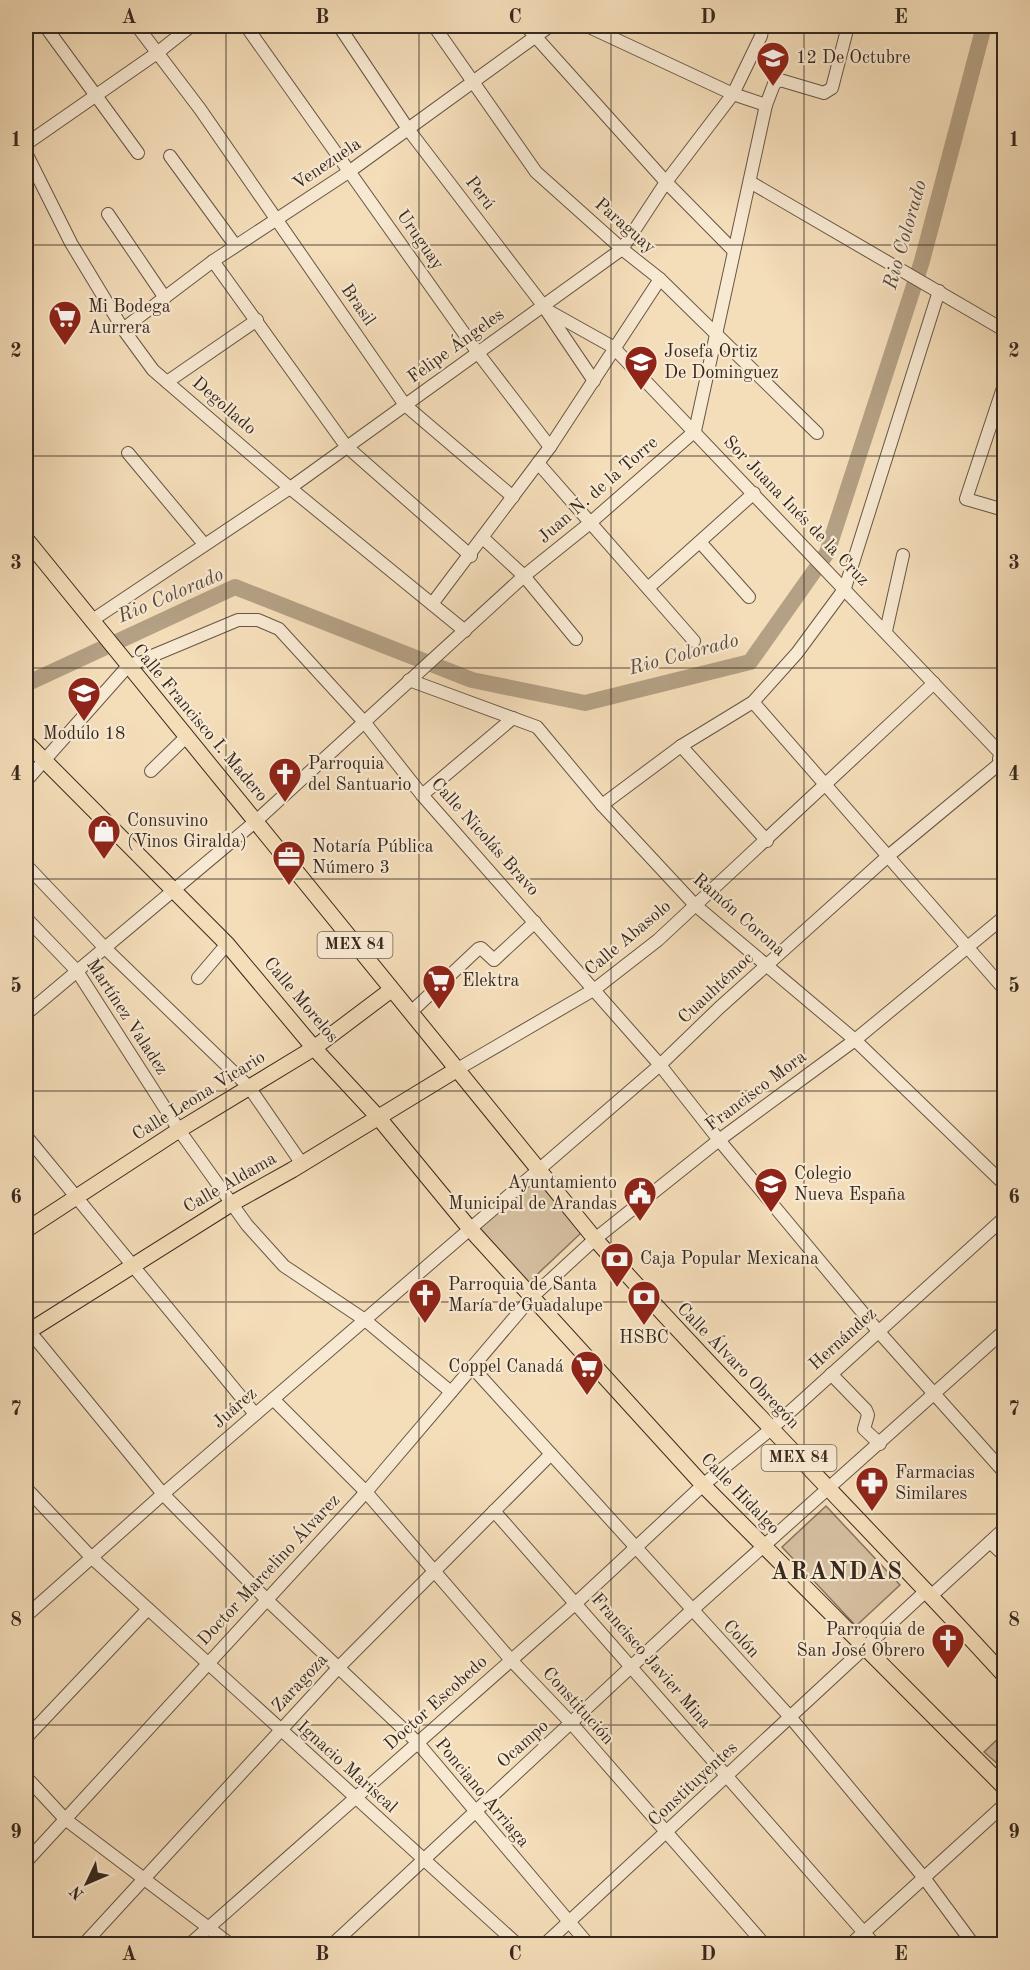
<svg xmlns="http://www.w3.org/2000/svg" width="1030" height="1970" font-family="'Old Standard TT',serif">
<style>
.green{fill:#d4be9f;stroke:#86745e;stroke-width:1.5}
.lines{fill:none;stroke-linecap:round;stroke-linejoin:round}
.river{stroke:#b4a084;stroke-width:16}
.minor-casing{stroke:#665645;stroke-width:14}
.major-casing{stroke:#37291e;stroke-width:17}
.minor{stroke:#f8e9d2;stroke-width:12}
.major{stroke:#f4ddb9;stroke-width:15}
.grid{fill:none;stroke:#37291e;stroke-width:1.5;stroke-opacity:0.55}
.labels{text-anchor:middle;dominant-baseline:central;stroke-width:4.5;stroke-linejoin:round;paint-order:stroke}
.shield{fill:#f8e9d2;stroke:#716354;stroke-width:1.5}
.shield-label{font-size:16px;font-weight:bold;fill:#37291e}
.poi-label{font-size:18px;fill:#37291e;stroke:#f8e9d2;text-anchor:start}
.street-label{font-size:18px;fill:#37291e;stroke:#f8e9d2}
.water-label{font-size:20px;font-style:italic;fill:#5c4d3d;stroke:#f8e9d2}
.district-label{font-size:24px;font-weight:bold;letter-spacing:1.5px;fill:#37291e;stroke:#f8e9d2}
.neatline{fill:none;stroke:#37291e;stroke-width:2}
.grid-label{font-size:20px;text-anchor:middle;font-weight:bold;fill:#37291e}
</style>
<rect width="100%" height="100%" fill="#f4ddb9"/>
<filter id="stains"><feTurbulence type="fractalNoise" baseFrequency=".00333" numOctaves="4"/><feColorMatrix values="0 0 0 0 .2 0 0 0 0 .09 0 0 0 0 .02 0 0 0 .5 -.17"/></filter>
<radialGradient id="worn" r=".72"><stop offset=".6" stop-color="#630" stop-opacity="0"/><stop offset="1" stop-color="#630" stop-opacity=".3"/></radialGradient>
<!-- green -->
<g class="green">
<polygon points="532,1173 581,1233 527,1284 474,1227"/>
<polygon points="826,1506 900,1585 856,1626 782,1547"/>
<polygon points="1004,1733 1004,1762 1000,1766 984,1752"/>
</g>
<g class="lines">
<!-- river -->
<polyline class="river" points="26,684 235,587 472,680 585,703 750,662 827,553 922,261 984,26"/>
<defs>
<g id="minor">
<polyline points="45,26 138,153"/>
<polyline points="137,26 200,109 405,405 513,497"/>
<polyline points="246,26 478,353 550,447"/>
<polyline points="339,26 408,129 542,304 594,381"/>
<polyline points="434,26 536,172 622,249 660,279 817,433"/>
<polyline points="526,26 666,182 733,250"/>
<polyline points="587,26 733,94 766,105"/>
<polyline points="26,144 157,53 191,26"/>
<polyline points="26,153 71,243 123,329 153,370 290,488 465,631"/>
<polyline points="170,156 235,245"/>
<polyline points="750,182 1004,330"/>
<polyline points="108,214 165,298"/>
<polyline points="213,261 346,446 471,556"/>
<polyline points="545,309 613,347 1004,757"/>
<polyline points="123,329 213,261 350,171 550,26"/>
<polyline points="167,382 257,320"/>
<polyline points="1004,385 966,499 1004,510"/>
<polyline points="128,453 204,544"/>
<polyline points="538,463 694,641"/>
<polyline points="483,538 524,576 576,639"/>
<polyline points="700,542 749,597"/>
<polyline points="648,588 754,493"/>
<polyline points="432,604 550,447 660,279"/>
<polyline points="91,621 290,488 622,249 666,182 733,94 761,36 763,26"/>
<polyline points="886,631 903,555"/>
<polyline points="409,680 537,727 602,805 695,905 855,1040 1004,1184"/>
<polyline points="753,702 1004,989"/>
<polyline points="681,746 767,841"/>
<polyline points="999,759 1004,738"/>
<polyline points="151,771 187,736"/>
<polyline points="26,781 128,666 238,620 258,620 279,629 365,723 422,795 660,1065 719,1140 878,1331 1004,1472"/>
<polyline points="422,795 513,718"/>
<polyline points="602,805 681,746 753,702 797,653 845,588 939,291"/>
<polyline points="26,865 104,947 249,1087 302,1164"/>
<polyline points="26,918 77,971 179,1130 247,1225 284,1266 365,1320 451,1392"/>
<polyline points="198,978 227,944"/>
<polyline points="410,1013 478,949 481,948 494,960 535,922"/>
<polyline points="26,1014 256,821 524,576 590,523 695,431 766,105 774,84 780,80 824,93 832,88 848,26"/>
<polyline points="456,1070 595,989 658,940 934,683"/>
<polyline points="26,1136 255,1414"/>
<polyline points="26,1327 163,1494 266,1599 417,1742 588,1944"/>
<polyline points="472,1367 791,1718 925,1879 973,1944"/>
<polyline points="831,1374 866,1410 868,1415 864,1429 880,1444"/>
<polyline points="273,1399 366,1492 511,1660 572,1724 764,1944"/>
<polyline points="26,1488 91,1557 517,1944"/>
<polyline points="494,1511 874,1944"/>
<polyline points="990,1542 1004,1555"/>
<polyline points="932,1595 1004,1529"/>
<polyline points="26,1616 163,1494 660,1065 719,1008 887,857 1004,760"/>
<polyline points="26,1738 148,1609"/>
<polyline points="26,1777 65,1819 230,1944"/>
<polyline points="26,1862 366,1492 532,1297 595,1239 719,1140 855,1040 1004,917"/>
<polyline points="84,1944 339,1667 551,1454"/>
<polyline points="190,1944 576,1603 703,1485 771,1429 1004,1218"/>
<polyline points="333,1944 691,1611 1004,1331"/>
<polyline points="545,1944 927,1590"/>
<polyline points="851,1944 1004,1805"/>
</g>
<g id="major">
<path d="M26 539 595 1239C728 1388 870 1528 1004 1675"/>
<polyline points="26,742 227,944 314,1048 378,1117 471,1230 703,1485 1004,1787"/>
<polyline points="26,1230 179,1130 314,1048 391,990"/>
<polyline points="26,1333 231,1204 292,1170 456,1070"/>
</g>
</defs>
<!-- minor casing -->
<use href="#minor" class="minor-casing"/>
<!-- major casing -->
<use href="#major" class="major-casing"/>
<!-- minor -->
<use href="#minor" class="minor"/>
<!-- major -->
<use href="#major" class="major"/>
</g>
<!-- grid -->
<path class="grid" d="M226 26V1944M419 26V1944M611 26V1944M804 26V1944M26 245H1004M26 456H1004M26 668H1004M26 879H1004M26 1091H1004M26 1302H1004M26 1514H1004M26 1725H1004"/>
<!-- icons -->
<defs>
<symbol id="school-pin" viewBox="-11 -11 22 30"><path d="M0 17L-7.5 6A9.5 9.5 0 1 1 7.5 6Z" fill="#8f2418" stroke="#f8e9d2"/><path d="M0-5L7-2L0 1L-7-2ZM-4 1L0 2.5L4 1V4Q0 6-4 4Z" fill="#fff"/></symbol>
<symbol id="supermarket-pin" viewBox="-11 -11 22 30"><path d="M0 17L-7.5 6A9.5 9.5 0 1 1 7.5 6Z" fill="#8f2418" stroke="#f8e9d2"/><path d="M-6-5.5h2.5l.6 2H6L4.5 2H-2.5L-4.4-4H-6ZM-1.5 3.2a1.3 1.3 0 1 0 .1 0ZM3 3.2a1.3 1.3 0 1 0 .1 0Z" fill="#fff"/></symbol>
<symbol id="church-pin" viewBox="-11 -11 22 30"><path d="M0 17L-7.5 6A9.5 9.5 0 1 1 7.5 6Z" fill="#8f2418" stroke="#f8e9d2"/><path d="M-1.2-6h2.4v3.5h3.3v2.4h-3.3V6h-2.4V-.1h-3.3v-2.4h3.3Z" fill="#fff"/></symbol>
<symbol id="shop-pin" viewBox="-11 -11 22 30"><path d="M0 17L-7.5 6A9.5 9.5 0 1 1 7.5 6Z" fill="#8f2418" stroke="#f8e9d2"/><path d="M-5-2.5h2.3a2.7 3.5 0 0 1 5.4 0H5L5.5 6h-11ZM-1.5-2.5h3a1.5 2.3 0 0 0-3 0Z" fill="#fff"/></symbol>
<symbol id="office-pin" viewBox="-11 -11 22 30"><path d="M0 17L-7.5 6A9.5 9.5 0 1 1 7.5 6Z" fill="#8f2418" stroke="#f8e9d2"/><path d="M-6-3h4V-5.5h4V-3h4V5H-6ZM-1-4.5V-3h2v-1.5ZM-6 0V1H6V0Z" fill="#fff"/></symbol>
<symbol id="university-pin" viewBox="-11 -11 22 30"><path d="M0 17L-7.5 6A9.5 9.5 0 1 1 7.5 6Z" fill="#8f2418" stroke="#f8e9d2"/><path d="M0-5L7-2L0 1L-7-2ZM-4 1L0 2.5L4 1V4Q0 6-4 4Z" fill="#fff"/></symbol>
<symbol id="civic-pin" viewBox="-11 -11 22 30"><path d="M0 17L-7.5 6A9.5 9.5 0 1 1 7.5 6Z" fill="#8f2418" stroke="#f8e9d2"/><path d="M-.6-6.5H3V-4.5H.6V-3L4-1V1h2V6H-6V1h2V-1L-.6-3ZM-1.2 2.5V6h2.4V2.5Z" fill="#fff"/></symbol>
<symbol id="bank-pin" viewBox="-11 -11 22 30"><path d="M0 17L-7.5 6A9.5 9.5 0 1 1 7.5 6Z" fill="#8f2418" stroke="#f8e9d2"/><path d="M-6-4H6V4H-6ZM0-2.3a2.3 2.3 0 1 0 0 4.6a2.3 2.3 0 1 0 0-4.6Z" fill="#fff"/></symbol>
<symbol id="pharmacy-pin" viewBox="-11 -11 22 30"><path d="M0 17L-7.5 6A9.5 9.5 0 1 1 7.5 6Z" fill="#8f2418" stroke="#f8e9d2"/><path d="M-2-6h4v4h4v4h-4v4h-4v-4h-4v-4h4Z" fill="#fff"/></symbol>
</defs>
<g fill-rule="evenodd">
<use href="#school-pin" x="754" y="39" width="38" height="52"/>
<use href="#supermarket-pin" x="46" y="298" width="38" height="52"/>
<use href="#school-pin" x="622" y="343" width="38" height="52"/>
<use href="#school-pin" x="65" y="674" width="38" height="52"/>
<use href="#church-pin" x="266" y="755" width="38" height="52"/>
<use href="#shop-pin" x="85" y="812" width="38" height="52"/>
<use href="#office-pin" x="270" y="838" width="38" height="52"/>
<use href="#supermarket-pin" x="420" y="962" width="38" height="52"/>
<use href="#university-pin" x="752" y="1165" width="38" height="52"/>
<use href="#civic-pin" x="621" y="1174" width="38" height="52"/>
<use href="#bank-pin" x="598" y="1240" width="38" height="52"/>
<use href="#church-pin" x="406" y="1276" width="38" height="52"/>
<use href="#bank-pin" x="625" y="1278" width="38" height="52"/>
<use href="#supermarket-pin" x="568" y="1348" width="38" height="52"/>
<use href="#pharmacy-pin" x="853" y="1464" width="38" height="52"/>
<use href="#church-pin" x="929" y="1621" width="38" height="52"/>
</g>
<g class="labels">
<!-- shield labels -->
<g class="shield">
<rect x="317.5" y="932" width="75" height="26" rx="4.5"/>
<rect x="761.5" y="1445" width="75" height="26" rx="4.5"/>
</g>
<g class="shield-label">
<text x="355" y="945">MEX 84</text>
<text x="799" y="1458">MEX 84</text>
</g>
<!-- poi labels -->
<g class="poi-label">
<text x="796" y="58">12 De Octubre</text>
<text x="88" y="307">Mi Bodega<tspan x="88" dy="21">Aurrera</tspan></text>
<text x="664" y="352">Josefa Ortiz<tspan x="664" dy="21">De Dominguez</tspan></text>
<text x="84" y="734" text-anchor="middle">Modulo 18</text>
<text x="308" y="764">Parroquia<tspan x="308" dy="21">del Santuario</tspan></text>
<text x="127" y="821">Consuvino<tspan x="127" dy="21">(Vinos Giralda)</tspan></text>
<text x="312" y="847">Notaría Pública<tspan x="312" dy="21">Número 3</tspan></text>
<text x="462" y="981">Elektra</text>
<text x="794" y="1174">Colegio<tspan x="794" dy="21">Nueva España</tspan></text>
<text x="617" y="1183" text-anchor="end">Ayuntamiento<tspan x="617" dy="21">Municipal de Arandas</tspan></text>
<text x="640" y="1259">Caja Popular Mexicana</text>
<text x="448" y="1285">Parroquia de Santa<tspan x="448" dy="21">María de Guadalupe</tspan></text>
<text x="644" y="1338" text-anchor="middle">HSBC</text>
<text x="564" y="1367" text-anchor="end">Coppel Canadá</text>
<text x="895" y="1473">Farmacias<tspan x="895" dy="21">Similares</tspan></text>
<text x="925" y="1630" text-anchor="end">Parroquia de<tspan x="925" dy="21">San José Obrero</tspan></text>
</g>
<!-- street labels -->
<g class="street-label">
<text transform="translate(327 164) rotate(-34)">Venezuela</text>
<text transform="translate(480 193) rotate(53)">Perú</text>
<text transform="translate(625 226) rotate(41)">Paraguay</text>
<text transform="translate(420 240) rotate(55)">Uruguay</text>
<text transform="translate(358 305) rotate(55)">Brasil</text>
<text transform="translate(456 346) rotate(-36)">Felipe Ángeles</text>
<text transform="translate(224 406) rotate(41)">Degollado</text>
<text transform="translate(598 490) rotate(-41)">Juan N. de la Torre</text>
<text transform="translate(796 511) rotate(46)">Sor Juana Inés de la Cruz</text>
<text transform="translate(200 723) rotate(50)">Calle Francisco I. Madero</text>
<text transform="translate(485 837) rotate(48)">Calle Nicolás Bravo</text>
<text transform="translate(739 915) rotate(41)">Ramón Corona</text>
<text transform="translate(628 938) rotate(-40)">Calle Abasolo</text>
<text transform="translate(716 988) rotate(-43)">Cuauhtémoc</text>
<text transform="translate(301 1000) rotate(50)">Calle Morelos</text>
<text transform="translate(127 1017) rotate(57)">Martínez Valadez</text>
<text transform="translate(756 1091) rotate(-37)">Francisco Mora</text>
<text transform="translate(199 1096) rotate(-32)">Calle Leona Vicario</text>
<text transform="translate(230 1183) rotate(-30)">Calle Aldama</text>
<text transform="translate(843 1339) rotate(-42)">Hernández</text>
<text transform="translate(738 1366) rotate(46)">Calle Álvaro Obregón</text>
<text transform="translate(235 1408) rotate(-41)">Juárez</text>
<text transform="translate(740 1494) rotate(46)">Calle Hidalgo</text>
<text transform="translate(269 1570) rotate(-47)">Doctor Marcelino Álvarez</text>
<text transform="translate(741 1639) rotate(47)">Colón</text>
<text transform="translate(651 1661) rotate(49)">Francisco Javier Mina</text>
<text transform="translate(300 1683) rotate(-47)">Zaragoza</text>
<text transform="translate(436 1703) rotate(-42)">Doctor Escobedo</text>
<text transform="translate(578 1706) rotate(48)">Constitución</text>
<text transform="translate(523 1744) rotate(-42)">Ocampo</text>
<text transform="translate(347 1767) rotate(42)">Ignacio Mariscal</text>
<text transform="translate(693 1784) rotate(-43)">Constituyentes</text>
<text transform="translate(482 1793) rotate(50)">Ponciano Arriaga</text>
</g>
<!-- water labels -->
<g class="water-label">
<text transform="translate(906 235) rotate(-74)">Rio Colorado</text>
<text transform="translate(171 596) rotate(-23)">Rio Colorado</text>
<text transform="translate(684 655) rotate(-15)">Rio Colorado</text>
</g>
<!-- district labels -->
<g class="district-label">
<text x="837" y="1573">ARANDAS</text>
</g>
</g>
<!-- margin -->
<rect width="1030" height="1970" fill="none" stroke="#f4ddb9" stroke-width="66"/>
<!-- north arrow -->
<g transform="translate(87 1883) rotate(226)" stroke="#f8e9d2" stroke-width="4.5" paint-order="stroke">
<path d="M0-4.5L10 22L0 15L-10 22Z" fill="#37291e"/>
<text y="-9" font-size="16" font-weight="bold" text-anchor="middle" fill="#37291e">N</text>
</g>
<rect x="33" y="33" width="964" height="1904" class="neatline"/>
<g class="grid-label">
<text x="129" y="23">A</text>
<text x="322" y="23">B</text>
<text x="515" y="23">C</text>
<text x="708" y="23">D</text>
<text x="901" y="23">E</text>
<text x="16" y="146">1</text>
<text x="1014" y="146">1</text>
<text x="16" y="357">2</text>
<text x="1014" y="357">2</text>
<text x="16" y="569">3</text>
<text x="1014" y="569">3</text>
<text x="16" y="780">4</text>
<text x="1014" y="780">4</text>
<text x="16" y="992">5</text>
<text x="1014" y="992">5</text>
<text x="16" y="1203">6</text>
<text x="1014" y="1203">6</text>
<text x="16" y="1415">7</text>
<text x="1014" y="1415">7</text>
<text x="16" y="1626">8</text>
<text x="1014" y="1626">8</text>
<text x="16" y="1838">9</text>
<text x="1014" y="1838">9</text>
<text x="129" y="1960">A</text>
<text x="322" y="1960">B</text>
<text x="515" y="1960">C</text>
<text x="708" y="1960">D</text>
<text x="901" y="1960">E</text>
</g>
<rect width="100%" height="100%" filter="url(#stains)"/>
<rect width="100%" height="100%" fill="url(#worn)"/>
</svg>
